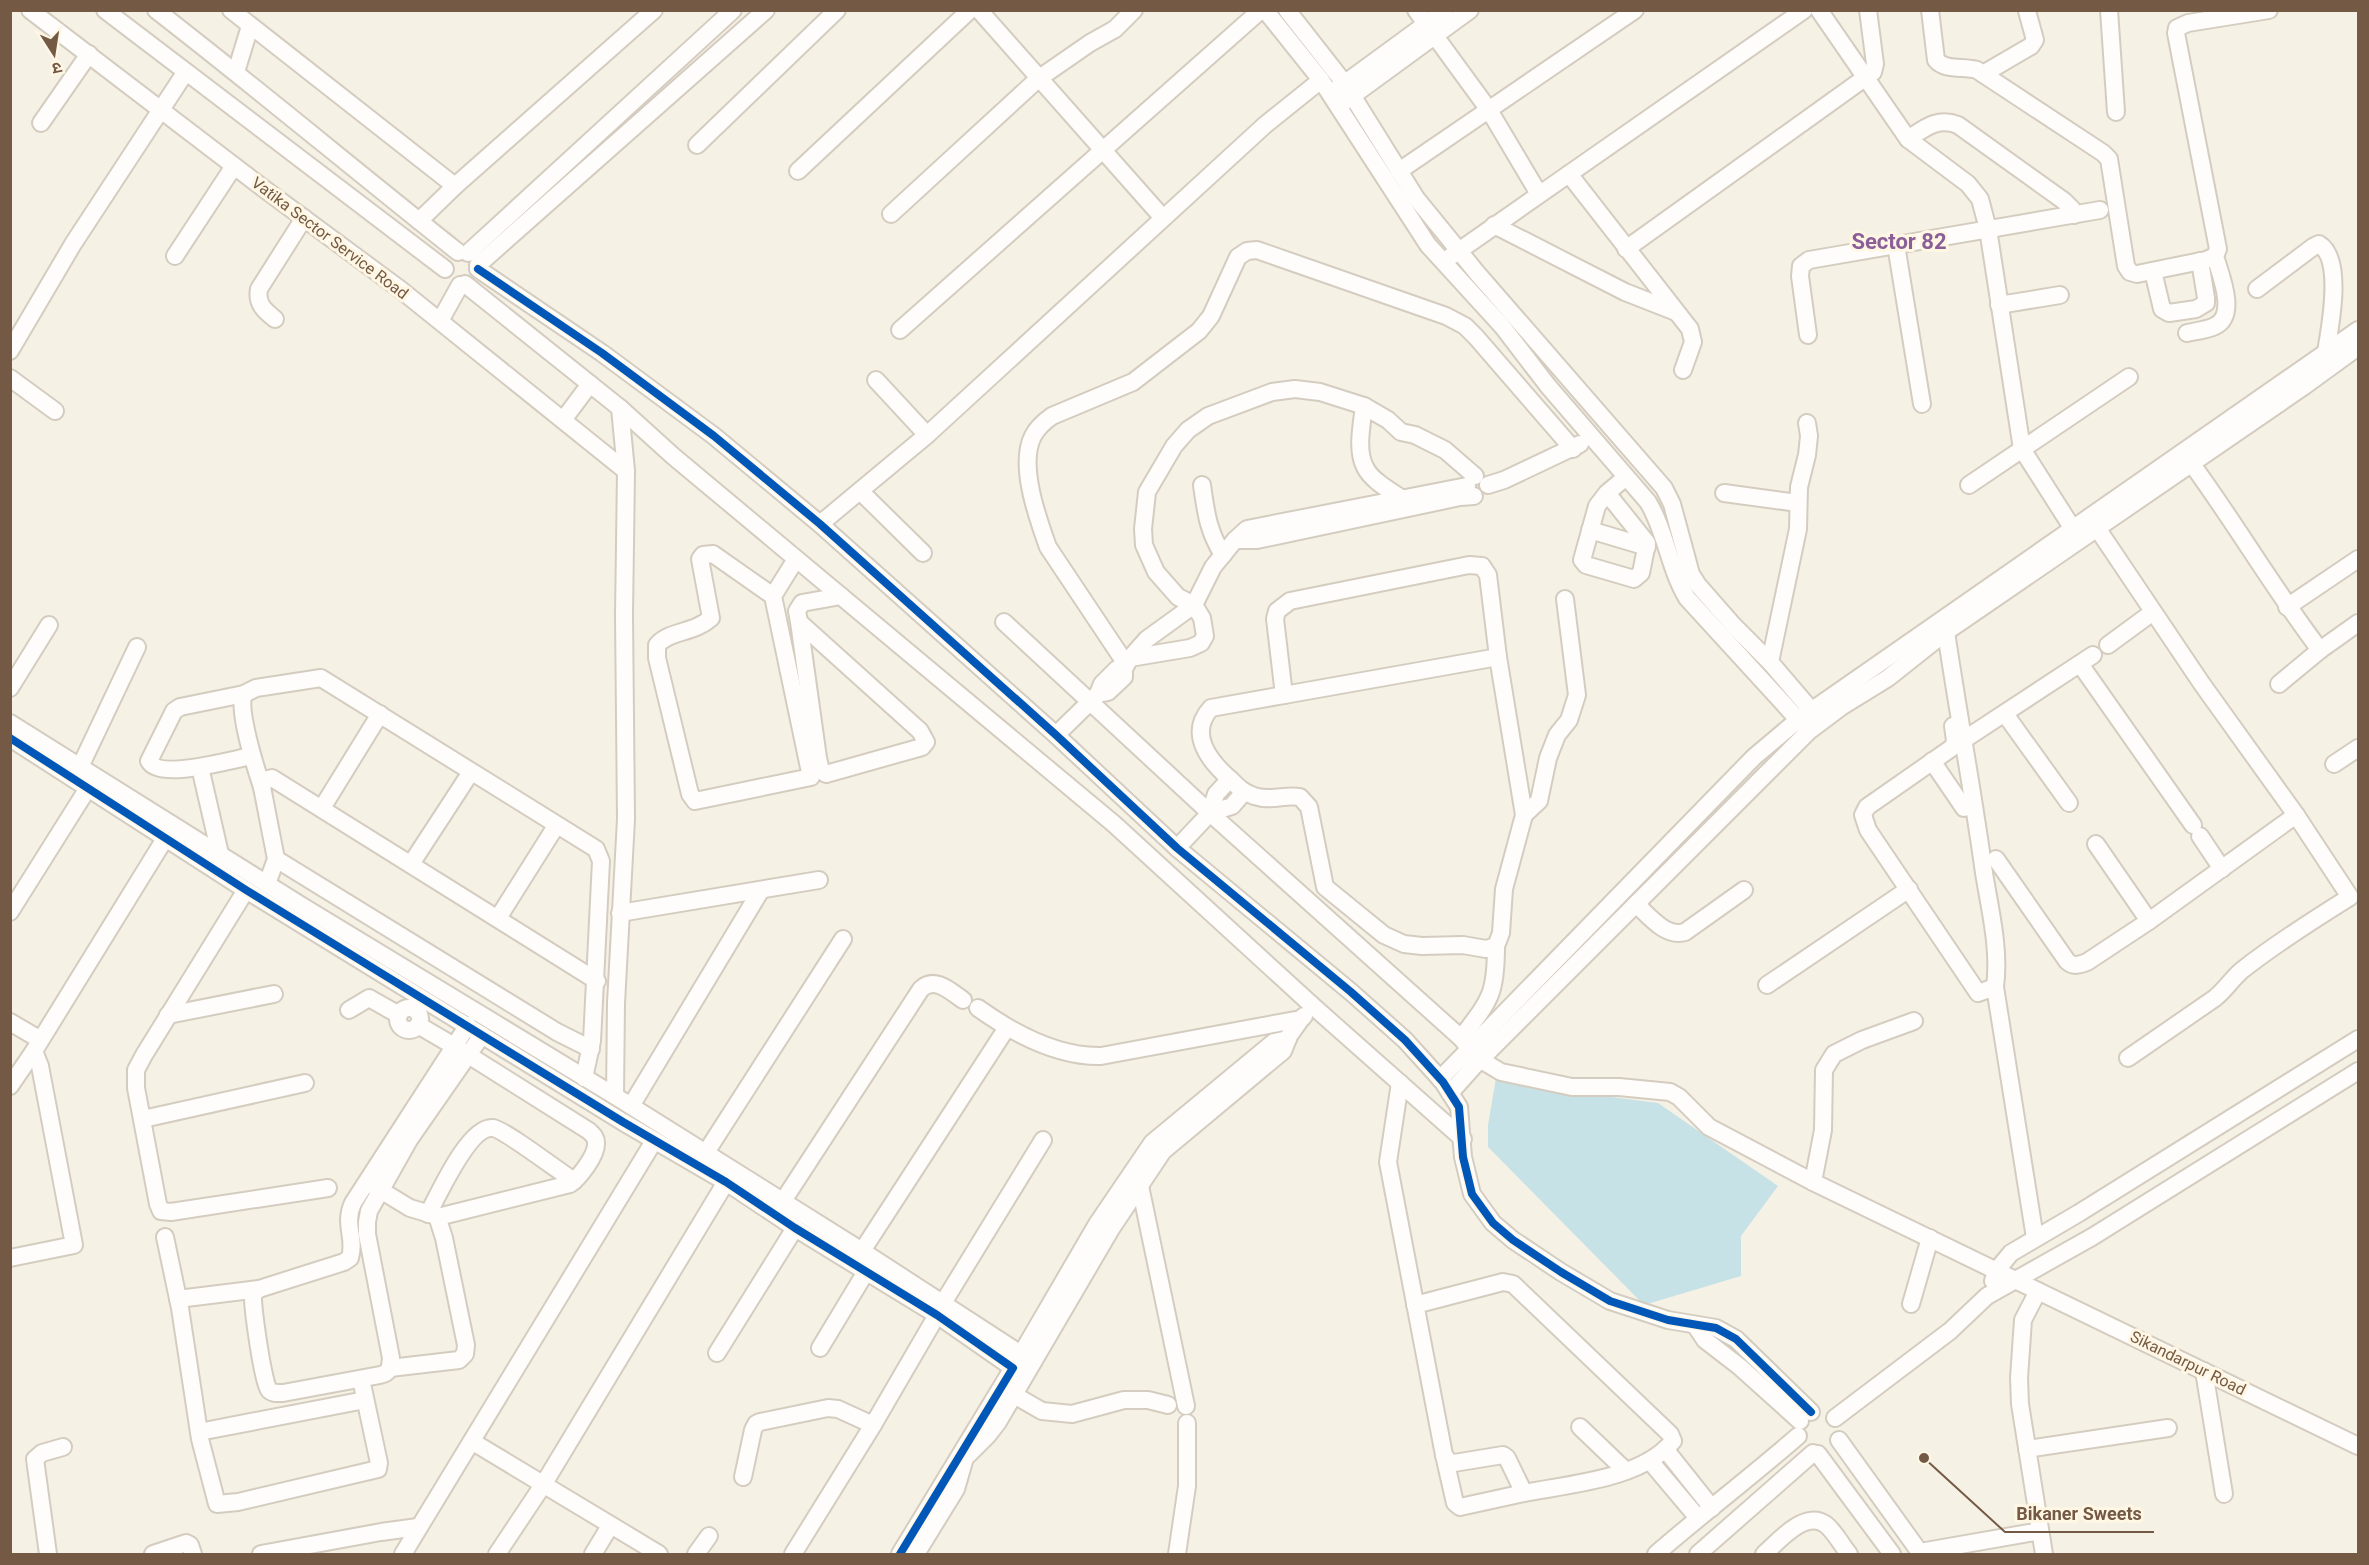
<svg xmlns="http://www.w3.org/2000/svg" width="2369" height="1565" font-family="Roboto,'Noto Sans Devanagari',sans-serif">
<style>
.water{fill:#c6e2e7}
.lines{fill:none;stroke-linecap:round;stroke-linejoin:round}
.minor-casing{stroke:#d5ccc0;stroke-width:20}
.minor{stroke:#fefdfb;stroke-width:16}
.cycleway-casing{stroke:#fff7e4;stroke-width:11}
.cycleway{stroke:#0057b8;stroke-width:8}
.labels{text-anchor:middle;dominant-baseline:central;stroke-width:6;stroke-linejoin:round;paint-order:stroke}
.street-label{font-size:16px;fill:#745a44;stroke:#fff7e4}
.district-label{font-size:22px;font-weight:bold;fill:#8a5f98;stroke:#fff7e4}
.leader{fill:none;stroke:#745a44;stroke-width:2}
.callout-dot{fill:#745a44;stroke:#fff7e4;stroke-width:2}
.callout-label{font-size:18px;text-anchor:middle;font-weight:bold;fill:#745a44;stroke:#fff7e4;stroke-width:6;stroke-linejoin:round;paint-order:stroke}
</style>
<rect width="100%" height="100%" fill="#f6f1e5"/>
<!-- water -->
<polygon class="water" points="1496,1078 1566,1091 1658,1103 1778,1186 1741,1236 1741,1276 1644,1305 1488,1147 1488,1125"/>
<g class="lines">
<defs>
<g id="minor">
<polyline points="30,10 263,188 401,290 626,471"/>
<polyline points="105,10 445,269"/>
<path d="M156 10C258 89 357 172 458 252"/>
<polyline points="231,10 455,186"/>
<polyline points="979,10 1163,218"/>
<path d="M1265 10 1321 80 1428 245 1502 326 1548 386 1648 502C1666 532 1669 568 1687 598L1804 726"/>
<polyline points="1287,10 1345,84 1416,198 1477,273 1664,488 1672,504 1691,574 1698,585 1734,626 1770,662 1817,717"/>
<polyline points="1416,10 1489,110 1539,194"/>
<polyline points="1819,10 1908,139 1968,184 1980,199 1988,229 2022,449 2073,529"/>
<path d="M1930 10 1936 60C1945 71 1964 66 1977 70L2103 153 2109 159 2126 266 2130 272 2137 274 2206 260 2215 256 2218 249 2176 33 2177 28 2188 23 2269 10"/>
<polyline points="2109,10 2116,112"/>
<polyline points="236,72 250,26"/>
<polyline points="1983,74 2031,46 2035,40 2027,11"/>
<polyline points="1337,89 1445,10"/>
<polyline points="1344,102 1470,10"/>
<polyline points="41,123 89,54"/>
<path d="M1908 139C1925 128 1937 117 1958 125L2064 201 2072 209 2074 215"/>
<polyline points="697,145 837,10"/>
<polyline points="798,171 970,10"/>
<polyline points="1399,171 1635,10"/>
<polyline points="1569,174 1690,329 1693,342 1683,370"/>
<polyline points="891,214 1038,79 1090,43 1115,29 1134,10"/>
<polyline points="419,221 455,186 654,10"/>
<polyline points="1494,225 1625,292 1676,312"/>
<polyline points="1896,245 1922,404"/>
<polyline points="1626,249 1873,72 1875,64 1868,10"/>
<polyline points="468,253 733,10"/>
<polyline points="175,256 234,166"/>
<polyline points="1450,257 1804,10"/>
<polyline points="478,265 766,10"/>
<polyline points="478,269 602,353 714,436 820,524 1056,735 1177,848 1351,992 1405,1040 1443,1082 1459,1107 1463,1157 1472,1194 1493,1223 1513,1240 1561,1272 1610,1301 1668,1320 1716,1328 1736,1339 1811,1412"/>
<polyline points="2153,271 2162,309 2169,313 2196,309 2206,303 2206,298 2200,261"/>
<polyline points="465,284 620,408 673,456 1114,824 1314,1007 1463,1139"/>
<path d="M2257 289 2313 247 2319 244C2344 259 2330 327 2326 352"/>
<polyline points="1999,305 2060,295"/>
<path d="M275 319C265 311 256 304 259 289L304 218"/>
<polyline points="440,321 460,285"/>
<polyline points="900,330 1261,10"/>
<path d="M2187 333C2196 331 2207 330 2215 326 2238 315 2220 274 2215 256"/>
<polyline points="1808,335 1800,276 1801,266 1809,260 2100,210"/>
<polyline points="10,351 73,244 185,73"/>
<polyline points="10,378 55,411"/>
<polyline points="876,380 927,435"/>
<path d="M1364 406C1362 424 1356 450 1365 467 1371 480 1389 490 1401 498"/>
<polyline points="563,420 590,384"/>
<path d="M2186 456C2233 519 2272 587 2320 650L2358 623"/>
<path d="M1202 485C1206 513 1208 531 1223 555"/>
<polyline points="1488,485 1504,480 1580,444"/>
<polyline points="1969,485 2129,377"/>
<polyline points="860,491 923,553"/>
<polyline points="1607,493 1647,543 1641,573 1634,579 1586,565 1582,560 1597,506 1607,493 1626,477"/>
<polyline points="1724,493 1798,503"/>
<polyline points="820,524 927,435 1265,125 1321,80"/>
<polyline points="2097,528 2202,684 2296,815 2149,921"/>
<polyline points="1590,530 1647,547"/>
<polyline points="1235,540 1257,540 1460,497 1474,496"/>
<path d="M1469 565 1482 566 1488 575 1498 657 1524 815 1504 889 1501 933 1496 946 1486 949 1463 945 1422 946 1404 944 1384 935 1325 887 1309 807 1300 797C1285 794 1272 802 1254 796 1244 793 1238 787 1231 780 1210 762 1187 734 1211 708L1284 695 1275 619 1277 611 1290 601Z"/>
<path d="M773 596 713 554 703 555 700 559 711 618C693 634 670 630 657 645V658L690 794 695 801 811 777 773 596 796 559"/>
<polyline points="2287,607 2358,559"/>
<polyline points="799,622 920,731 926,742 922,747 826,774 821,771 818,758 799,622 797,611 802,603 841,596"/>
<polyline points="1004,622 1210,813 1461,1038 1470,1049"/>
<path d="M1946 632C1958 713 1973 792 1984 873 1990 910 2000 949 1995 987L2035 1238"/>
<polyline points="2108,645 2153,612"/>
<polyline points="1130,658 1190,648 1201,643 1205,636 1202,618 1194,605 1178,597 1156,572 1144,545 1143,529 1147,492 1174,446 1188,430 1208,416 1272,392 1295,389 1320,392 1364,406 1388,420 1401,432 1415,435 1445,450 1475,476"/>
<polyline points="1770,662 1798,529 1799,487 1807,455 1809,436 1807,423"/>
<path d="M1126 664 1048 547C1038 519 1018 465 1033 436 1037 428 1045 421 1052 416L1133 382 1199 331 1211 316 1238 257 1247 251 1257 250 1446 316 1465 326 1476 337 1573 449"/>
<polyline points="2080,664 2193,825"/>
<polyline points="1124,669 1124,677 1108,692 1098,694 1102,684 1117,669 1124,669 1130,658 1147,639 1194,605 1213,567 1235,540 1247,529 1467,486"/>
<polyline points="2279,684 2320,650"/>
<polyline points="10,688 49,625"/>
<path d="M244 694C237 709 256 769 262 787"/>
<polyline points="1284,695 1498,657"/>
<polyline points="2005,714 2069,803"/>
<polyline points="10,723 302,906 615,1096 862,1251 1033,1362"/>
<polyline points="1953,726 1955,741 1953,747 1867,807 1863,815 1868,830 1978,993 1995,987"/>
<polyline points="1056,735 1098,694"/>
<polyline points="10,738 246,890 623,1122 726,1182 795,1228 937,1315 1013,1368 900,1554"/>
<polyline points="1962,741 2093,655"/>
<path d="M252 756C233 759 159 781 149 761L174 711 180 707 244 694 256 688 321 678 596 849 601 861 592 1041 584 1078"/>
<polyline points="1932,761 1964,808"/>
<polyline points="2334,764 2358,748"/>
<polyline points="80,767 137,647"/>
<polyline points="200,767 220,854"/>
<polyline points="1230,779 1216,794 1210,813 1232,806 1244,792"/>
<polyline points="322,808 380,714"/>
<polyline points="1524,815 1539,801 1548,758 1557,735 1569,720 1577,695 1565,599"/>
<polyline points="2200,836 2222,869"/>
<polyline points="1177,848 1210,813"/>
<polyline points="276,859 557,1032 591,1049"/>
<path d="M1996 859 2067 961C2073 967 2079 965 2087 962L2149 921 2096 844"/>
<polyline points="411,864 471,772"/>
<polyline points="267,884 276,859 262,787 265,780 272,778 597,981"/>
<polyline points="246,890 144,1055 136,1070 136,1088 158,1204 161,1211 171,1212 328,1188"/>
<path d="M1636 904C1649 916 1666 938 1685 932L1744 890"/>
<polyline points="10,912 88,788"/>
<polyline points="620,913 819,880"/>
<polyline points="498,918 556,826"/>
<polyline points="1767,985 1909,889"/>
<path d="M978 1008C1013 1033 1057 1057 1101 1056L1301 1019 1304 1016"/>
<circle cx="409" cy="1019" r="11"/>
<polyline points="349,1010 369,998 399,1015"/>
<polyline points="168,1015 274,994"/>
<polyline points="10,1022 39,1039"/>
<path d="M418 1025 454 1046 589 1131C593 1135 596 1137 596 1143 597 1155 579 1178 570 1184L438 1217"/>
<path d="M468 1025 353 1203C343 1224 356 1238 350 1258L344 1262 259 1289 253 1293C252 1305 263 1384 269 1390 273 1394 278 1393 283 1393L380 1375C390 1373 390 1368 391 1358L367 1234V1222L369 1211 409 1140 482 1035"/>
<path d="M1461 1038C1490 1000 1496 995 1496 946"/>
<path d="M2128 1058 2215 998C2225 990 2232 979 2241 971 2275 944 2313 920 2350 897L2296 815"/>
<polyline points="1481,1060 1501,1072 1572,1087 1619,1087 1670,1092 1679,1097 1709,1127 1813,1182 2358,1446"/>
<polyline points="1440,1079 1754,757 1798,720 2358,330"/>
<path d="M1400 1083 1388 1162 1444 1455 1449 1462 1454 1463 1503 1455 1507 1458 1524 1493C1570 1484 1642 1479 1673 1441L1670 1434 1513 1284 1503 1282 1415 1305"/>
<polyline points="10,1086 34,1051"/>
<polyline points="1450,1093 1475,1065 1809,731 1841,707 1888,678 1946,632 2303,387 2358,347"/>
<polyline points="615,1096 616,1003 626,819 624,615 626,471 620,408"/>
<polyline points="631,1106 761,890"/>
<polyline points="143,1119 305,1083"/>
<polyline points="705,1154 843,939"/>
<polyline points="1813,1182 1823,1130 1824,1070 1834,1054 1862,1040 1914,1021"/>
<polyline points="372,1185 410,1208 437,1216 444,1238 466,1345 465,1354 459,1360 390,1368"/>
<polyline points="1140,1186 1186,1406"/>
<path d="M783 1201 921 989C935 976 950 991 963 1000"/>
<path d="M428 1214C438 1196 469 1125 493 1128 505 1130 560 1172 574 1181"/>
<polyline points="165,1237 180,1308 200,1439 217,1504 238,1502 378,1469 379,1463 361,1379"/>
<polyline points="862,1251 1006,1029"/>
<polyline points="10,1258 74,1245 40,1066 34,1051 166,837"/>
<polyline points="1993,1281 1996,1271 2011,1253 2079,1213 2358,1039"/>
<polyline points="2038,1291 2023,1320 2019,1378 2020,1404 2044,1554"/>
<polyline points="178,1299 259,1289"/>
<polyline points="943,1303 1043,1140"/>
<polyline points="1911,1304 1930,1238"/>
<polyline points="1695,1325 1705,1340 1740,1367 1800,1421"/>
<polyline points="820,1348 867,1270"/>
<polyline points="717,1353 795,1228"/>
<polyline points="1016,1363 1097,1224 1152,1143 1274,1042 1288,1039"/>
<polyline points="2204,1371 2224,1494"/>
<polyline points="1014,1395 1042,1411 1072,1414 1124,1400 1148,1400 1168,1405"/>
<polyline points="1835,1418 1950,1331 1987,1296 2092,1237 2358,1071"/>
<polyline points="1580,1427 1626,1471"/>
<polyline points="199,1432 365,1400"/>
<polyline points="1839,1440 1921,1554"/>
<polyline points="473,1442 659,1554"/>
<polyline points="1665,1449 1712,1508"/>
<polyline points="2027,1449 2168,1428"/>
<polyline points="1818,1454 1892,1554"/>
<polyline points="1444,1455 1455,1503 1460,1507 1524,1493"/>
<polyline points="1650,1461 1698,1518"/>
<polyline points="743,1477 753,1430 756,1424 760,1422 828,1408 838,1409 873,1425 937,1315"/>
<polyline points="1920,1552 2040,1531"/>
<polyline points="48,1554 35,1459 42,1453 63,1447"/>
<polyline points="153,1554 186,1543 190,1545 193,1554"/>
<polyline points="261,1554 381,1532 418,1527"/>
<polyline points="403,1554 654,1141"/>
<polyline points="497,1554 543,1485 726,1182"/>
<polyline points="593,1554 610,1526"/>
<polyline points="696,1554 709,1536"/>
<polyline points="793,1554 873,1425"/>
<polyline points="916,1554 956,1489 965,1458 988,1435 998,1422 1111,1229 1163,1151 1283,1051 1289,1036 1301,1019"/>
<polyline points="1177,1554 1187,1486 1187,1423"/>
<path d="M1656 1554C1702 1514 1751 1477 1798 1436"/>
<polyline points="1698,1554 1813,1453"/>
<path d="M1764 1554C1778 1542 1804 1510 1825 1524 1834 1530 1842 1546 1849 1554"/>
</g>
</defs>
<!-- minor casing -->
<use href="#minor" class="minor-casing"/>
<!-- minor -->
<use href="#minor" class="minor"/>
<defs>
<g id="cycleway">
<polyline points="478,269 602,353 714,436 820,524 1056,735 1177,848 1351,992 1405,1040 1443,1082 1459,1107 1463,1157 1472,1194 1493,1223 1513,1240 1561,1272 1610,1301 1668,1320 1716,1328 1736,1339 1811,1412"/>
<polyline points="10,738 246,890 623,1122 726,1182 795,1228 937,1315 1013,1368 900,1554"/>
</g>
</defs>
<!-- cycleway casing -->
<use href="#cycleway" class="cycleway-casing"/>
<!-- cycleway -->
<use href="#cycleway" class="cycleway"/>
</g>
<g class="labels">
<!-- street labels -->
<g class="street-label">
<text transform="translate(330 238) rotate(37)">Vatika Sector Service Road</text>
<text transform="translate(2188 1363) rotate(26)">Sikandarpur Road</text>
</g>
<!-- district labels -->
<g class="district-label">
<text x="1899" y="241">Sector 82</text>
</g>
</g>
<!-- callouts -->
<path class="leader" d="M1924 1458L2005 1532H2154"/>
<circle class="callout-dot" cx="1924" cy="1458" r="6"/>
<g class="callout-label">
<text x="2079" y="1520">Bikaner Sweets</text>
</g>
<!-- border -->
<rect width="2369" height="1565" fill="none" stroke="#745a44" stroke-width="24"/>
<!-- north arrow -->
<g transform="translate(54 54) rotate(168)" stroke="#fff7e4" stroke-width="4.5" paint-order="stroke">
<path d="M0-4.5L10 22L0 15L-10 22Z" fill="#745a44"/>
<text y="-9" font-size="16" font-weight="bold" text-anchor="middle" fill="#745a44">उ</text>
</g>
</svg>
